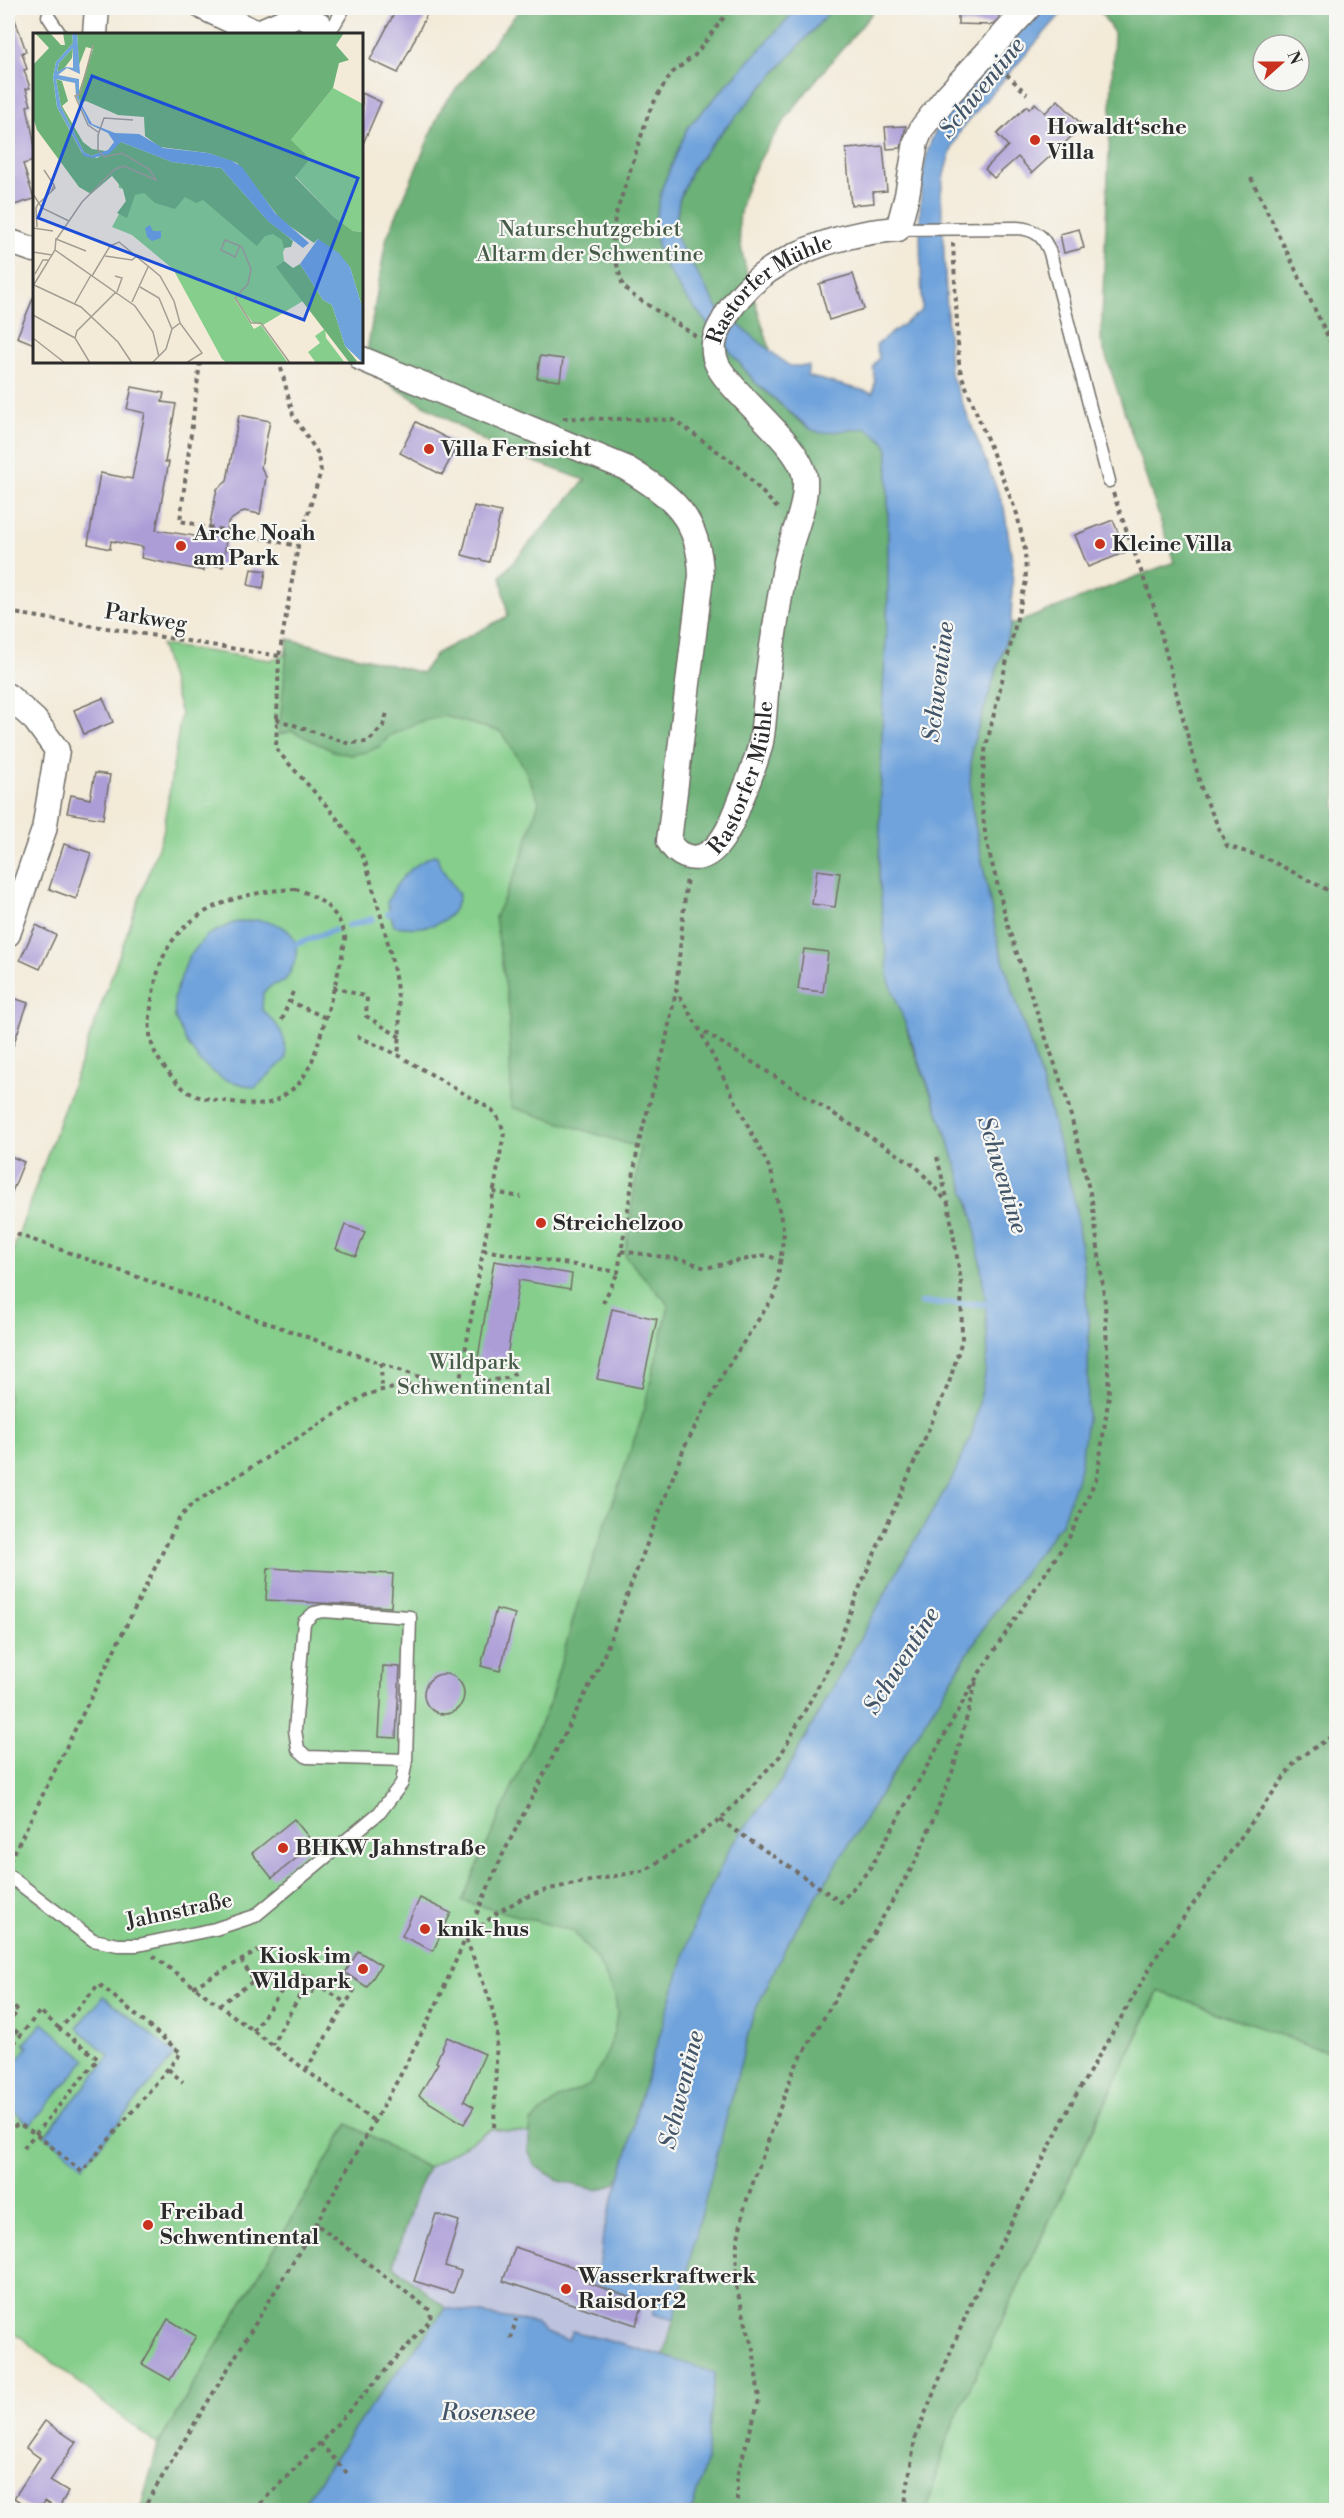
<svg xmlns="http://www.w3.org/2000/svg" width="1344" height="2518" font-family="'Libre Bodoni',serif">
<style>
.industrial{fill:#bdc3de}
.green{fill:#85ce8b;stroke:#587c5b;stroke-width:1.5}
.forest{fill:#6cb177;stroke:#4c6e51;stroke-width:1.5;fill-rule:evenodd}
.water{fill:#6fa3db;stroke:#4d6783;stroke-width:1.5}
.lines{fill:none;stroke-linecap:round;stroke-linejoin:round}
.stream{stroke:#6fa3db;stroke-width:6}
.building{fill:#ac9dd7}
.service-casing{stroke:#716e68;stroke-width:15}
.minor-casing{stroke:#716e68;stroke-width:27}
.path{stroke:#716e68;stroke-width:4;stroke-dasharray:4.5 4.5;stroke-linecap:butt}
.service{stroke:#fff;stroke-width:12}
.minor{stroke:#fff;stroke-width:24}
.poi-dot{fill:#c8321e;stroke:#f6f6f2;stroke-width:2}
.labels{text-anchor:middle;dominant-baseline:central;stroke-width:4.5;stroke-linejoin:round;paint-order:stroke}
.poi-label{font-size:22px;font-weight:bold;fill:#2b2b2b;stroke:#f6f6f2;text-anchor:start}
.park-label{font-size:22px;fill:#465c48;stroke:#f6f6f2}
.street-label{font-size:22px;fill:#2b2b2b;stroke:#f6f6f2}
.water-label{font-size:24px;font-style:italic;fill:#435569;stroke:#f6f6f2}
.inset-road{fill:none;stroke:#a39e93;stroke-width:1.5}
.view{fill:#1d4ed8;fill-opacity:0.15;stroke:#1d4ed8;stroke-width:3}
.inset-edge{fill:none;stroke:#2b2b2b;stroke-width:3}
</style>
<rect width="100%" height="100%" fill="#f6f6f2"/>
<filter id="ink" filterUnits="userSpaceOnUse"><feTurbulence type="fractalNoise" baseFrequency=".0167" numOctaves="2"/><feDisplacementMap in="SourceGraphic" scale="12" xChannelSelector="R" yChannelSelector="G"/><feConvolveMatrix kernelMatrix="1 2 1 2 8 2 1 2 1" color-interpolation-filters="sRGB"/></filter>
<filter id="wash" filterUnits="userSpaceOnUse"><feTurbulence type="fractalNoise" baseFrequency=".008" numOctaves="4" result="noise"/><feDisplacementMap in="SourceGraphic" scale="24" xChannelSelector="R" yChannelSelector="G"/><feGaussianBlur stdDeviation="1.35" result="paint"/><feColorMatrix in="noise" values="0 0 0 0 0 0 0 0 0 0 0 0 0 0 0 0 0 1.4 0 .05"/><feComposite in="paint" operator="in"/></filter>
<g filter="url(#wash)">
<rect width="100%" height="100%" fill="#f3ead8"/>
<!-- industrial -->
<polygon class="industrial" points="491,2129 630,2144 603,2234 689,2262 664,2356 572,2331 569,2340 546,2333 535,2323 446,2308 393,2265 417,2191 428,2168"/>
<!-- green -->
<g class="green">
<polygon points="501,576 974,1219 630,2144 491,2129 428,2168 348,2124 158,2445 8,2327 8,1264 163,833 181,714 161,645 270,660 285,655 288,639 422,673 437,653 508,616"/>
<polygon points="1159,1991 1336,2055 1336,2510 927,2510 948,2434"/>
</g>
<!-- forest -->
<g class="forest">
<polygon points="521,8 798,8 688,127 662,188 657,245 664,264 684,295 755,382 798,420 810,429 866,428 884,441 888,450 888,600 883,694 879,875 884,933 909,1038 943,1125 974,1219 985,1296 988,1354 983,1386 972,1434 953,1477 905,1558 781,1781 731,1846 695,1921 636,2112 630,2144 620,2177 613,2185 596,2190 560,2181 535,2166 528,2150 531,2122 559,2098 590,2085 607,2053 614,2032 617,2013 615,1995 598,1961 573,1931 462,1901 549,1704 578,1603 642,1417 669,1305 625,1256 640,1148 511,1107 509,1010 495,917 520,863 539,801 523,765 501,732 444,716 416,723 389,736 381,746 367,752 351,755 333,751 292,731 279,735 288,639 422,673 437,653 508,616 501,576 585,480 496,448 364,369 386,240 442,107"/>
<path d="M833 8H876C834 63 736 158 739 229 741 264 761 318 771 353L718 308 705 288 678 242 675 229 679 200 692 169 712 143Z"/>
<path d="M1098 8H1336V2055L1158 1991 948 2434 927 2510H692L706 2461 715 2374 664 2356 753 2015 788 1942 989 1619 1062 1522 1087 1419 1089 1328 1083 1264 1074 1199 1043 1085 998 944 972 809 970 781 972 747 1011 625 1174 562 1101 341 1114 33ZM1263 45H1299V81H1263Z"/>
<polygon points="348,2124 428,2168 417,2191 393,2265 446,2308 362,2418 299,2510 140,2510 158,2445"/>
</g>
<!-- water -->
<g class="water">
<path d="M798 8H833L712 143 692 169 679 200 675 229 678 242 718 308 784 362 790 366H809L807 376 873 393 875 381 873 367 879 357 876 345 922 310C922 261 914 189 930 144 933 134 939 125 946 116L1039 8H1066L962 128C950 149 944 168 941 193L950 372 1004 507 1013 566 1011 625 972 747 970 781 972 809 998 944 1043 1085 1074 1199 1083 1264 1089 1328 1087 1419 1080 1468 1062 1522 989 1619 788 1942 753 2015 674 2320 653 2314 655 2305 592 2284 601 2257 603 2234 630 2144 636 2112 695 1921 731 1846 781 1781 905 1558 953 1477 972 1434 983 1386 988 1354 985 1296 974 1219 943 1125 889 980 884 933 879 875 883 694 888 600V450L884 441 866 428 821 433 810 429 755 382 684 295 664 264 657 245 654 226 662 188 688 127Z"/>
<path d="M434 855 437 856 440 866 459 895C453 928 423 930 394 926L387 903C396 880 412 865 434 855Z"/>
<path d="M255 920C296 922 308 948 284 982L272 985 263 993 262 1010C279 1025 287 1036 286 1059L255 1088 223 1079 200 1062 185 1040 175 1018 174 997 188 958 206 936 233 923Z"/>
<polygon points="104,1996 175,2054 83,2166 45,2135 110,2056 77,2028"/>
<polygon points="43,2023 86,2060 30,2125 8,2106 8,2071 28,2047 24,2044"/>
<polygon points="446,2308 535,2323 546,2333 568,2340 572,2331 664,2356 715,2373 706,2461 692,2510 299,2510 362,2418"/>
</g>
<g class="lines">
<!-- stream -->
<g class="stream">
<polyline points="388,914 391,913"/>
<polyline points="348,926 372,919"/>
<polyline points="296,944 334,930"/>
<polyline points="921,1303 992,1304"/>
</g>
</g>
<g id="blocks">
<!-- building -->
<g class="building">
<polygon points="8,8 11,8 26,51 22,53 27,69 24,70 30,88 26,89 31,105 27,106 34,141 34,161 23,164 34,199 8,207"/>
<polygon points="397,8 430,8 398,73 370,60"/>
<polygon points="958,8 999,8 999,18 993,25 958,24"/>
<polygon points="362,93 381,102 362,146"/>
<polygon points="1058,100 1083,126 1032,173 1018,157 994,178 985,169 1008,146 997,134 1027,106 1029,109 1035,103 1045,113"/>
<polygon points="906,126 901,148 887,149 885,127"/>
<polygon points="883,146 887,191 873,192 874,203 851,205 846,149"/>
<polygon points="1079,229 1084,248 1064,253 1060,234"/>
<polygon points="853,274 864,309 829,320 819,284"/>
<polygon points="34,296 34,344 17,337"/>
<polygon points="540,356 563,359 560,381 537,378"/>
<polygon points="132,387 164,393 162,402 176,404 165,462 169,462 156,530 207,538 217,489 227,481 239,415 270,421 261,467 266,477 260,514 244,511 228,522 223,567 205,564 204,571 141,558 143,547 111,541 110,549 88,544 100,473 132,479 145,413 127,409"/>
<polygon points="416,422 458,444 442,475 400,453"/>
<polygon points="474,506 501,512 489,562 462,555"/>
<polygon points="1113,520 1126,552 1088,567 1075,535"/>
<polygon points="251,569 266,571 263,588 248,585"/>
<polygon points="103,698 113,722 84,734 74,710"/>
<polygon points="95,773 110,775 103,819 67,813 71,795 90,799"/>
<polygon points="64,844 91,853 76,899 49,889"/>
<polygon points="817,870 840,873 835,907 812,904"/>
<polygon points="36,925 56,935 40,969 20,960"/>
<polygon points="804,949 828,952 823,992 798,989"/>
<polygon points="8,996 28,1003 10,1054 8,1054"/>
<polygon points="8,1155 24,1162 8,1202"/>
<polygon points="345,1225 365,1232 356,1256 336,1249"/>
<polygon points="494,1261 572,1274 570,1289 519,1280 506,1363 494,1361 493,1367 477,1364"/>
<polygon points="612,1309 657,1319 642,1388 597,1379"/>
<polygon points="268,1568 393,1574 391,1607 266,1600"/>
<polygon points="496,1609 515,1614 500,1671 481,1666"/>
<polygon points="383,1666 400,1667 396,1738 379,1737"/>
<circle cx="444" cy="1694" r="20"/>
<polygon points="294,1819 314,1844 272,1878 252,1853"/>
<polygon points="420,1898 451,1913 433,1951 402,1936"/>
<polygon points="358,1951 381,1965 367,1987 345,1973"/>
<polygon points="447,2037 485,2054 464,2101 474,2107 464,2124 419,2096 438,2063 436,2062"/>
<polygon points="436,2214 459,2221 445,2266 461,2271 453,2293 414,2281"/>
<polygon points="515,2247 591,2273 588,2283 644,2301 636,2325 503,2281"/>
<polygon points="168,2319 196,2336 170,2380 142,2364"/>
<polygon points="45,2421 76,2442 50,2481 68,2492 58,2509 45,2501 39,2511 34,2511 14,2498 40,2458 26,2448"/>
</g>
</g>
</g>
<g filter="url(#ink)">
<use href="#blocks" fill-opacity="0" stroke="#716e68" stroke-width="1.5"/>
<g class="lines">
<defs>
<g id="service">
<polyline points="48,16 60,34"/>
<polyline points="324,33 334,25 344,8"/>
<path d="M898 229 1017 228C1035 229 1044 236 1050 253L1109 481"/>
<polyline points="8,1875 93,1940 118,1945 138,1945 215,1929 255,1916 380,1812 402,1783 406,1760 410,1617 323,1611 314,1613 304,1622 295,1730 298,1749 307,1757 406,1760"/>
</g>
<g id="minor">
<polyline points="204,8 259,34"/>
<polyline points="256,33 298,15 319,24 324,34"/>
<polyline points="95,34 97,8"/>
<polyline points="8,241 34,250"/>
<path id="s1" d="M362 359 626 468C672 496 700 518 701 576L669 841C673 849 677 853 685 856 713 866 729 830 737 810 745 788 756 765 761 742 765 720 765 696 768 674 773 638 779 602 785 567 790 538 807 509 805 479 803 446 735 398 718 366 710 350 714 337 722 323 754 260 832 234 898 229L907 195 916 142 922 128 947 96 1028 8"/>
<polyline points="8,696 35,720 57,750 44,830 8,934"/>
</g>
</defs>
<!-- service casing -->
<use href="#service" class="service-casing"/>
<!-- minor casing -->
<use href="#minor" class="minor-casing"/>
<!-- path -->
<g class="path">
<polyline points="1000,68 1027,94"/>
<polyline points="1251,178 1336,353"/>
<polyline points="696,336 634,296 623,286 612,247 615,217 649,112 660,91 672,73 695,55 731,8"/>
<path d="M200 362 180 521 298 546 279 656 276 749C305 783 341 817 363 857 368 867 370 881 374 892 389 943 405 1002 398 1055"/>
<polyline points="281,368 293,415 317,452 321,471 298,546"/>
<polyline points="563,418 674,420 738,466 779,510"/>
<polyline points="1113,493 1154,607 1202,791 1227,846 1266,858 1331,892 1336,898"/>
<polyline points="8,612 279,656"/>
<polyline points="276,719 347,743 368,742 383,726 387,713"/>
<path d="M295 889C318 895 340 912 345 936 347 946 320 1040 314 1055 312 1063 305 1076 299 1083 294 1089 277 1101 269 1103 256 1107 238 1102 224 1101 197 1097 191 1098 173 1078 148 1050 147 1035 152 999 155 981 160 959 171 943 198 903 251 891 295 889Z"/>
<polyline points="1331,892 1336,882"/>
<polyline points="333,987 367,997 366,1016 400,1037"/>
<polyline points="293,992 289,1001 324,1017"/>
<polyline points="282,1020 289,1001"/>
<polyline points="937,1157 948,1202"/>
<polyline points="493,1192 521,1197"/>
<polyline points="8,1231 434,1382"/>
<polyline points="483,1250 618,1272 638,1146 664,1049 676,991"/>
<polyline points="621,1251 685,1260 705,1268 766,1255 782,1261"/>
<polyline points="603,1303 618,1272"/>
<polyline points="381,1363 382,1390"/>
<polyline points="459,1386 507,1378 518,1371"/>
<polyline points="720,1820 841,1902 869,1870 978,1675 1070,1536 1097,1477 1109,1395 1105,1303 1092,1201 1067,1100 1009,930 986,840 981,800 985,751 1026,581 1025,550 1017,514 961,374 959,363 953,243"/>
<path d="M10 1861 179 1519 191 1505 366 1395 382 1390 434 1382 459 1386 504 1133C501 1122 498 1116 489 1108L398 1055 353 1034"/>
<polyline points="467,1938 498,1912 523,1898 549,1889 646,1870 720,1820 780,1756 832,1661 859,1589 949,1383 962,1340 961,1281 948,1203 916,1166 700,1029"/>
<polyline points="466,1939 490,2000 497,2030 494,2129"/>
<polyline points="153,1956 374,2121"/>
<polyline points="241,1960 254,1981"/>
<polyline points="193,1987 258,1951"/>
<polyline points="304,1987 312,1992 317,1984 346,2003"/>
<polyline points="8,2001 18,2011 8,2023"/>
<polyline points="219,2005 268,1971 283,1989"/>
<polyline points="8,2024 20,2035"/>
<polyline points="253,2031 296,1971 309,1979 272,2045"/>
<polyline points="8,2051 40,2011 60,2029"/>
<polyline points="168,2069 183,2082"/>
<polyline points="306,2070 356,1987"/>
<polyline points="8,2120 13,2127 19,2124 36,2134 82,2172 181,2053 99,1984 60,2029 98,2059 21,2151"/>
<polyline points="511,2339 516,2319"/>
<polyline points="320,2443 347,2473"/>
<polyline points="142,2510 316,2224 400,2076 438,2001 502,1856 601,1663 684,1448 726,1369 776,1293 784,1233 771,1171 699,1029 676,990 687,876"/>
<polyline points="254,2510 320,2443 430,2321 431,2311 316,2224"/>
<polyline points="737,2510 737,2476 759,2400 754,2354 736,2286 737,2243 745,2205 794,2069 917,1859 952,1773 976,1682"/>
<polyline points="904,2510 915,2438 971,2303 1072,2102 1161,1949 1297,1759 1331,1737 1336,1738"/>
</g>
<!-- service -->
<use href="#service" class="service"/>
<!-- minor -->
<use href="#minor" class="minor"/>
</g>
</g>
<!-- markers -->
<g class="poi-dot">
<circle cx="1035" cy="140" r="6"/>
<circle cx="429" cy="449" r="6"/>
<circle cx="1100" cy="544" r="6"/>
<circle cx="181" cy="546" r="6"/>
<circle cx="541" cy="1223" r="6"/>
<circle cx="283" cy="1848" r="6"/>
<circle cx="425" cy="1929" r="6"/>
<circle cx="363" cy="1969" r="6"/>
<circle cx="148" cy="2225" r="6"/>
<circle cx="566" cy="2289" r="6"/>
</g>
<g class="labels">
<!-- poi labels -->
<g class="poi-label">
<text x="1047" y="127">Howaldt‘sche<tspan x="1047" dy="25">Villa</tspan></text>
<text x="441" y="449">Villa Fernsicht</text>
<text x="193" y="533">Arche Noah<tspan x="193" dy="25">am Park</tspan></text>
<text x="1112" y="544">Kleine Villa</text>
<text x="553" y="1223">Streichelzoo</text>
<text x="295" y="1848">BHKW Jahnstraße</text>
<text x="437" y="1929">knik-hus</text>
<text x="351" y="1956" text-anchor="end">Kiosk im<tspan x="351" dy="25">Wildpark</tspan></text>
<text x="160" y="2212">Freibad<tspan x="160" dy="25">Schwentinental</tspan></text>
<text x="578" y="2276">Wasserkraftwerk<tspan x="578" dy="25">Raisdorf 2</tspan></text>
</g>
<!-- park labels -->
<g class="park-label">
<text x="590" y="229">Naturschutzgebiet<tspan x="590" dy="25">Altarm der Schwentine</tspan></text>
<text x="474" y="1362">Wildpark<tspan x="474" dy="25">Schwentinental</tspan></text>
</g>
<!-- street labels -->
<g class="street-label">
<text stroke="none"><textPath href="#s1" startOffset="1380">Rastorfer Mühle</textPath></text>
<text transform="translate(146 618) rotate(9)">Parkweg</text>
<text stroke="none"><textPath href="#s1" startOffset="824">Rastorfer Mühle</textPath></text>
<text transform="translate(179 1911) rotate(-12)">Jahnstraße</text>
</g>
<!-- water labels -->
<g class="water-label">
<text transform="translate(982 88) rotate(-51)">Schwentine</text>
<text transform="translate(939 682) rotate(-83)">Schwentine</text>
<text transform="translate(1002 1175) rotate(73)">Schwentine</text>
<text transform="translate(902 1661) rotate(-58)">Schwentine</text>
<text transform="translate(682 2090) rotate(-76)">Schwentine</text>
<text x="488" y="2413">Rosensee</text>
</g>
</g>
<!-- overview -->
<g transform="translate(33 33)">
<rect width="330" height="330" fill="#f3ead8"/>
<path d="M300 55 330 71V199L320 198 301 184 262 143 258 107ZM84 136 230 183 257 205 250 219 251 228 244 234 270 268 230 292 220 290 200 264 221 296 228 292 255 330H194L189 326 140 236 99 202 79 194 93 168 90 156 86 155ZM292 296 293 305 312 330H283L275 319 287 310 282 303Z" fill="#85ce8b"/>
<path d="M2 0H17L28 12H32L30 0H39L40 10 23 29 20 44 24 74 49 120 64 125 88 109 139 129 188 135 236 189 260 208 258 214 251 215 249 207 240 201 232 203 224 213 170 167 163 170 152 164 142 176 122 170 111 160 102 162 94 185 84 180 93 168 90 156 79 143 58 161 46 154 4 97 0 84V32L16 15ZM44 0H311L303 12 316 27 306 30 300 55 258 107 277 126 262 144 301 184 320 198 330 199V277L317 234 285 206 281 210 248 187 204 130 175 120 127 114 112 103 111 84 85 82 53 68 47 70 45 61 60 16 53 14 46 32ZM40 15 39 25 29 38 24 39 26 30ZM23 46 29 48 35 68 29 73 50 109 59 116 73 118 58 123 51 119 28 74ZM251 228 260 235 267 231 290 267 299 272 312 313 324 328 321 330 316 329 243 234Z" fill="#6cb177"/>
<path d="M39 0H44L47 41 34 35 25 42 46 46V67L59 91 82 100 106 101 130 115 175 120 199 128 209 134 242 180 276 210 270 215 236 189 188 135 139 129 88 109 76 121 59 125 51 123 24 74 20 44 23 29 40 10ZM40 15V35L33 34 24 39 26 30ZM23 46 42 50 43 63 56 91 75 100 81 109 75 117 58 123 51 119 28 74ZM117 192 120 198H128V205L119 208 114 204 112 195ZM285 206 306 220 317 234 330 277V330L312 313 299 272 290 267 267 231Z" fill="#6fa3db" fill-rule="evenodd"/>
<path class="inset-road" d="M60 12 47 61 42 63 55 92 65 99M11 137 21 152M0 161 9 175 36 188M4 194 3 175 5 171 18 159 22 155 21 152 18 159M0 195 20 198M23 206 53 218M23 207 49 169 82 136 91 133 123 147 116 136 89 120 71 124 65 117V102L71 85 100 87M207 213 202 224 188 217 192 207 207 213 209 214 218 236 215 251 202 265 218 290H228L257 330M22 217 102 273 120 299 126 324M0 219 19 222M72 223 99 227 104 223M2 241 10 227H16M59 243 77 213 86 209 127 243 141 268 147 290 169 320 153 330M82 243 89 245 84 259M1 252 48 274 85 309 99 330M0 253 22 217 23 205M107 254 126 265 139 296M99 269 115 234M42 270 58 242M0 282 42 305M0 305 32 330M57 330 42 305 44 298 83 259M119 330 133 316 139 296 147 290"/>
<path class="view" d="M59 43 325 145 271 287 5 185Z"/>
<rect width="330" height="330" class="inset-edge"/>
</g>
<!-- margin -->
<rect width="1344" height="2518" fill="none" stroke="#f6f6f2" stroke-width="30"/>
<!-- north arrow -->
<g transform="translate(1281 63) rotate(69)"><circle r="28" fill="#f6f6f2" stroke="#a5a5a2" stroke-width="1.5"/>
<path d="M0-4.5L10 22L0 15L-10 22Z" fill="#c8321e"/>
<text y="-9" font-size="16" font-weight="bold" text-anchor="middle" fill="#2b2b2b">N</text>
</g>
</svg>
